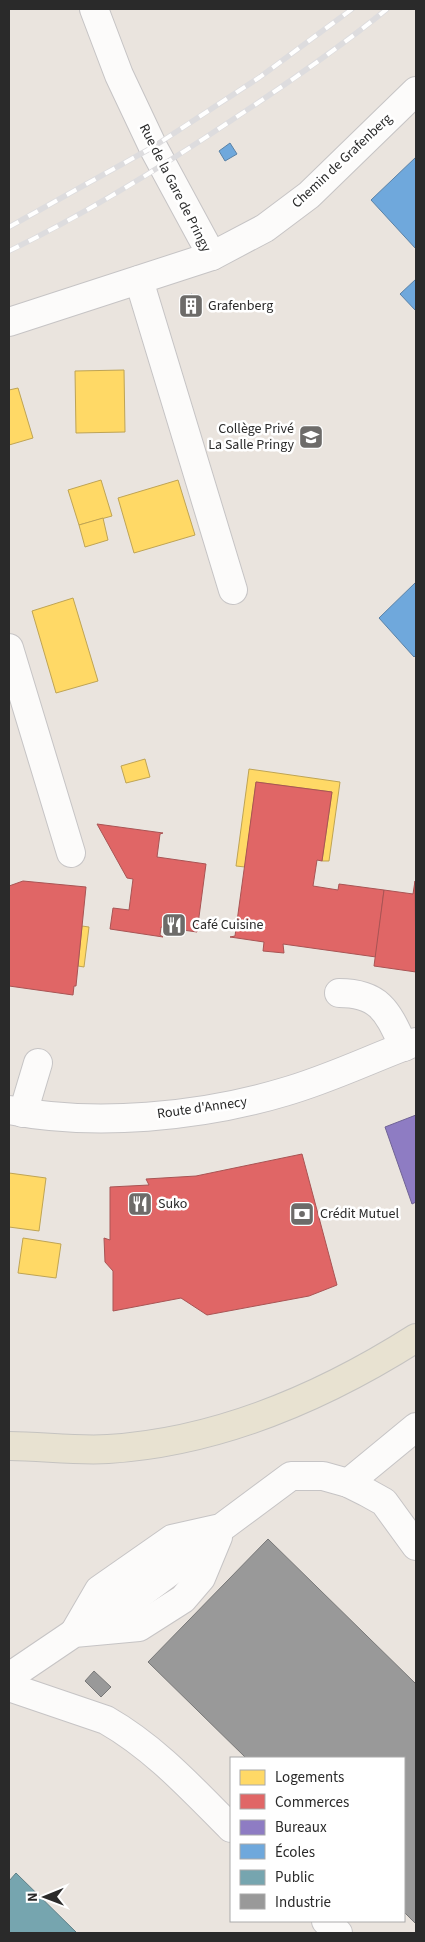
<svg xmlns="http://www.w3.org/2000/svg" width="425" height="1942" font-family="'Source Sans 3',sans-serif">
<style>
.homes{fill:#ffd966;stroke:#bfa454}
.shops{fill:#e06666;stroke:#a95454}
.offices{fill:#8e7cc3;stroke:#706395}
.schools{fill:#6fa8dc;stroke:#5a82a7}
.public{fill:#76a5af;stroke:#5f8087}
.industry{fill:#999;stroke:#787878}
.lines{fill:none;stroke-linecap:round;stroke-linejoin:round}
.minor-casing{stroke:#c6c4c5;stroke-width:30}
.major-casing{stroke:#c5c3c0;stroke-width:30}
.minor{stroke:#fcfbfa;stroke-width:28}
.major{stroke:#e8e2d1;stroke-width:28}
.rail-casing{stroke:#dddcde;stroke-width:5.5}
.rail{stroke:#fff;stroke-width:4;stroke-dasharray:11;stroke-linecap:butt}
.labels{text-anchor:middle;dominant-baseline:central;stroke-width:5;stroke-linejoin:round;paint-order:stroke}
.street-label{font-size:14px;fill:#2a2a2a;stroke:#fff}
.poi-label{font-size:14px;fill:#2a2a2a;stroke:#fff;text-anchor:start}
</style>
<rect width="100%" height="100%" fill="#eae4de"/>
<!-- homes -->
<g class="homes">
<polygon points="124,370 125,432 76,433 75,371"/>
<polygon points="18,388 33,438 9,445 9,390"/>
<polygon points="101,480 112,516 79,525 68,490"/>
<polygon points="178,480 195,535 134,553 118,498"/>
<polygon points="103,518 108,540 85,547 79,525"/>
<polygon points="73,598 98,681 56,693 32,611"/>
<polygon points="145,759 150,777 126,783 121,766"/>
<polygon points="249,769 340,782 329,861 322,861 332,792 256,782 245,867 236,866"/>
<polygon points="82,926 89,927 84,967 78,966"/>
<polygon points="9,1173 46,1178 39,1231 9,1227"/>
<polygon points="23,1238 61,1244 56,1278 18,1273"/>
</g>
<!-- shops -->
<g class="shops">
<polygon points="256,782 332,792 322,861 317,860 313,886 338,890 339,884 384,890 376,957 283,944 284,953 263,951 264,942 230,937 235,936"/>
<polygon points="97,824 163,833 160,834 157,857 206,864 197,932 161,927 160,935 163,937 110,929 113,908 129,910 133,879 127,878"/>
<polygon points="23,881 86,887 76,986 74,986 73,995 9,986 9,886"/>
<polygon points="415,881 416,972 374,966 384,890 413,894"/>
<polygon points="302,1154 337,1285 309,1296 207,1315 181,1298 113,1311 113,1271 105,1262 104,1238 110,1240 110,1187 149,1185 146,1179 196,1176"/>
</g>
<!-- offices -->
<polygon class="offices" points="416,1115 416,1202 412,1204 385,1127"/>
<!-- schools -->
<g class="schools">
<polygon points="230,143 237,154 225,161 219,151"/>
<polygon points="416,157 416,249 371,200"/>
<polygon points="416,279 416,311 400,294"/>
<polygon points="192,294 201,312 190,317 182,299"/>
<polygon points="416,582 416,655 414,657 379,618"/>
</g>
<!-- public -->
<polygon class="public" points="16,1873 77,1933 9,1933 9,1881"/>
<!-- industry -->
<g class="industry">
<polygon points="268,1539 416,1684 416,1924 404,1912 404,1758 246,1758 148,1662"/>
<polygon points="94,1671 111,1687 101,1697 85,1681"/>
</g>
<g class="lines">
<defs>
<g id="minor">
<polyline points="212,256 265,228 309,195 416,91"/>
<polyline points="139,280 233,590"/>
<polyline points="9,322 212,256 153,147 119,75 94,9"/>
<polyline points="9,648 71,853"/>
<path d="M339 993C381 993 388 1013 404 1047"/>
<path d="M9 1110C94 1127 201 1117 284 1092 330 1079 372 1058 416 1042"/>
<polyline points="23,1113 38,1063"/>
<polyline points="348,1483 416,1427"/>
<polyline points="221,1528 172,1539 99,1590 74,1633 120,1609 194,1554 221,1528 291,1476 323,1476 348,1483 366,1492 384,1502 416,1546"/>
<polyline points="9,1677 74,1633 139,1627 183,1599 201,1578 218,1537"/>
<path d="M9 1687 106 1720C155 1748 192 1789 231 1828"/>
<polyline points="326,1921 338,1933"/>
</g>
<path id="major" d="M9 1446C41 1446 75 1451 108 1449 220 1442 323 1397 416 1338"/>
</defs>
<!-- minor casing -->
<use href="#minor" class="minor-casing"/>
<!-- major casing -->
<use href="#major" class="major-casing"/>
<!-- minor -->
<use href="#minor" class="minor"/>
<!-- major -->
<use href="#major" class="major"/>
<defs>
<g id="rail">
<polyline points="9,227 153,147 260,77 352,9"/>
<path d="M9 251C87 213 160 168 232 120 285 85 338 49 387 9"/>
</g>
</defs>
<!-- rail casing -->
<use href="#rail" class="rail-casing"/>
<!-- rail -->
<use href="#rail" class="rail"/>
</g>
<!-- icons -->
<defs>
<symbol id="building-square" viewBox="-11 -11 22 22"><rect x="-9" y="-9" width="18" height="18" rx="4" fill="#6d6b69" stroke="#fff"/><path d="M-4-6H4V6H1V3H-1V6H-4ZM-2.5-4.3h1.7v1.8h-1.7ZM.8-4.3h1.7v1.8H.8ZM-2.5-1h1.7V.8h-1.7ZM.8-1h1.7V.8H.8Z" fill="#fff"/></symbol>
<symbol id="school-square" viewBox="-11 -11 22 22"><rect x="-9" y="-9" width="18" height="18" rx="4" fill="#6d6b69" stroke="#fff"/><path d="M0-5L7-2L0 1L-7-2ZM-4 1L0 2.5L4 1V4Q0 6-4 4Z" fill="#fff"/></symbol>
<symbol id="restaurant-square" viewBox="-11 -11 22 22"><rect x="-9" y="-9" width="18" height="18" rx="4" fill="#6d6b69" stroke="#fff"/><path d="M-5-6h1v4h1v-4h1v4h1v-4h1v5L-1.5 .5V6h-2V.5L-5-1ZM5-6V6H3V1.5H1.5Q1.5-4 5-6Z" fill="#fff"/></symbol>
<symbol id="bank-square" viewBox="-11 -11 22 22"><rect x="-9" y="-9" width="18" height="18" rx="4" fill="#6d6b69" stroke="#fff"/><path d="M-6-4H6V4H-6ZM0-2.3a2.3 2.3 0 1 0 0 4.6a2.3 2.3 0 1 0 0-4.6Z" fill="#fff"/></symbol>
</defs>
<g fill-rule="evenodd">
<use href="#building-square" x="177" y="292" width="28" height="28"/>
<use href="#school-square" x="297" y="423" width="28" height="28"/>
<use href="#restaurant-square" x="160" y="911" width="28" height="28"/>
<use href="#restaurant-square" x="126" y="1190" width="28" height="28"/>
<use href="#bank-square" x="288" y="1200" width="28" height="28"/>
</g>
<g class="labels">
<!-- street labels -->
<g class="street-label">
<text transform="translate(342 161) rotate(-43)">Chemin de Grafenberg</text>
<text transform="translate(175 188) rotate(63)">Rue de la Gare de Pringy</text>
<text transform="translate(202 1108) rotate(-8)">Route d'Annecy</text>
</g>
<!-- poi labels -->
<g class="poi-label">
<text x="208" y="306">Grafenberg</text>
<text x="294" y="429" text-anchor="end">Collège Privé<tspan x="294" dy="16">La Salle Pringy</tspan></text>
<text x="192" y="925">Café Cuisine</text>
<text x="158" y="1204">Suko</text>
<text x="320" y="1214">Crédit Mutuel</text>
</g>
</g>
<!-- border -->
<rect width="425" height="1942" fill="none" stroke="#2a2a2a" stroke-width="20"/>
<!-- legend -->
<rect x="230" y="1757" width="175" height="165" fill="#ffffff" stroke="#aaaaaa"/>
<rect x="240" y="1770" width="25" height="15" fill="#ffd966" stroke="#aaaaaa"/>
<text x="275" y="1782" font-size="15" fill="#2a2a2a">Logements</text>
<rect x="240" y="1794" width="25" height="15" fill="#e06666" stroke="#aaaaaa"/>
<text x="275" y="1807" font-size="15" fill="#2a2a2a">Commerces</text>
<rect x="240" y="1820" width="25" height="15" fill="#8e7cc3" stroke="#aaaaaa"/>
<text x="275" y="1832" font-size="15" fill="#2a2a2a">Bureaux</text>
<rect x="240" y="1844" width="25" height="15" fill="#6fa8dc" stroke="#aaaaaa"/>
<text x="275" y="1857" font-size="15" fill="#2a2a2a">Écoles</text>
<rect x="240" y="1870" width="25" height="15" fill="#76a5af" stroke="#aaaaaa"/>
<text x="275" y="1882" font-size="15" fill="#2a2a2a">Public</text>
<rect x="240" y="1894" width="25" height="15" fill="#999999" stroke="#aaaaaa"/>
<text x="275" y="1907" font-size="15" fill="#2a2a2a">Industrie</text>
<!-- north arrow -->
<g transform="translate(45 1897) rotate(269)" stroke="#ffffff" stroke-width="4" paint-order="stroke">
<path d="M0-4L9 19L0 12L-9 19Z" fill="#2a2a2a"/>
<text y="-8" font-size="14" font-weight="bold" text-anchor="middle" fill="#2a2a2a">N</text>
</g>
</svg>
